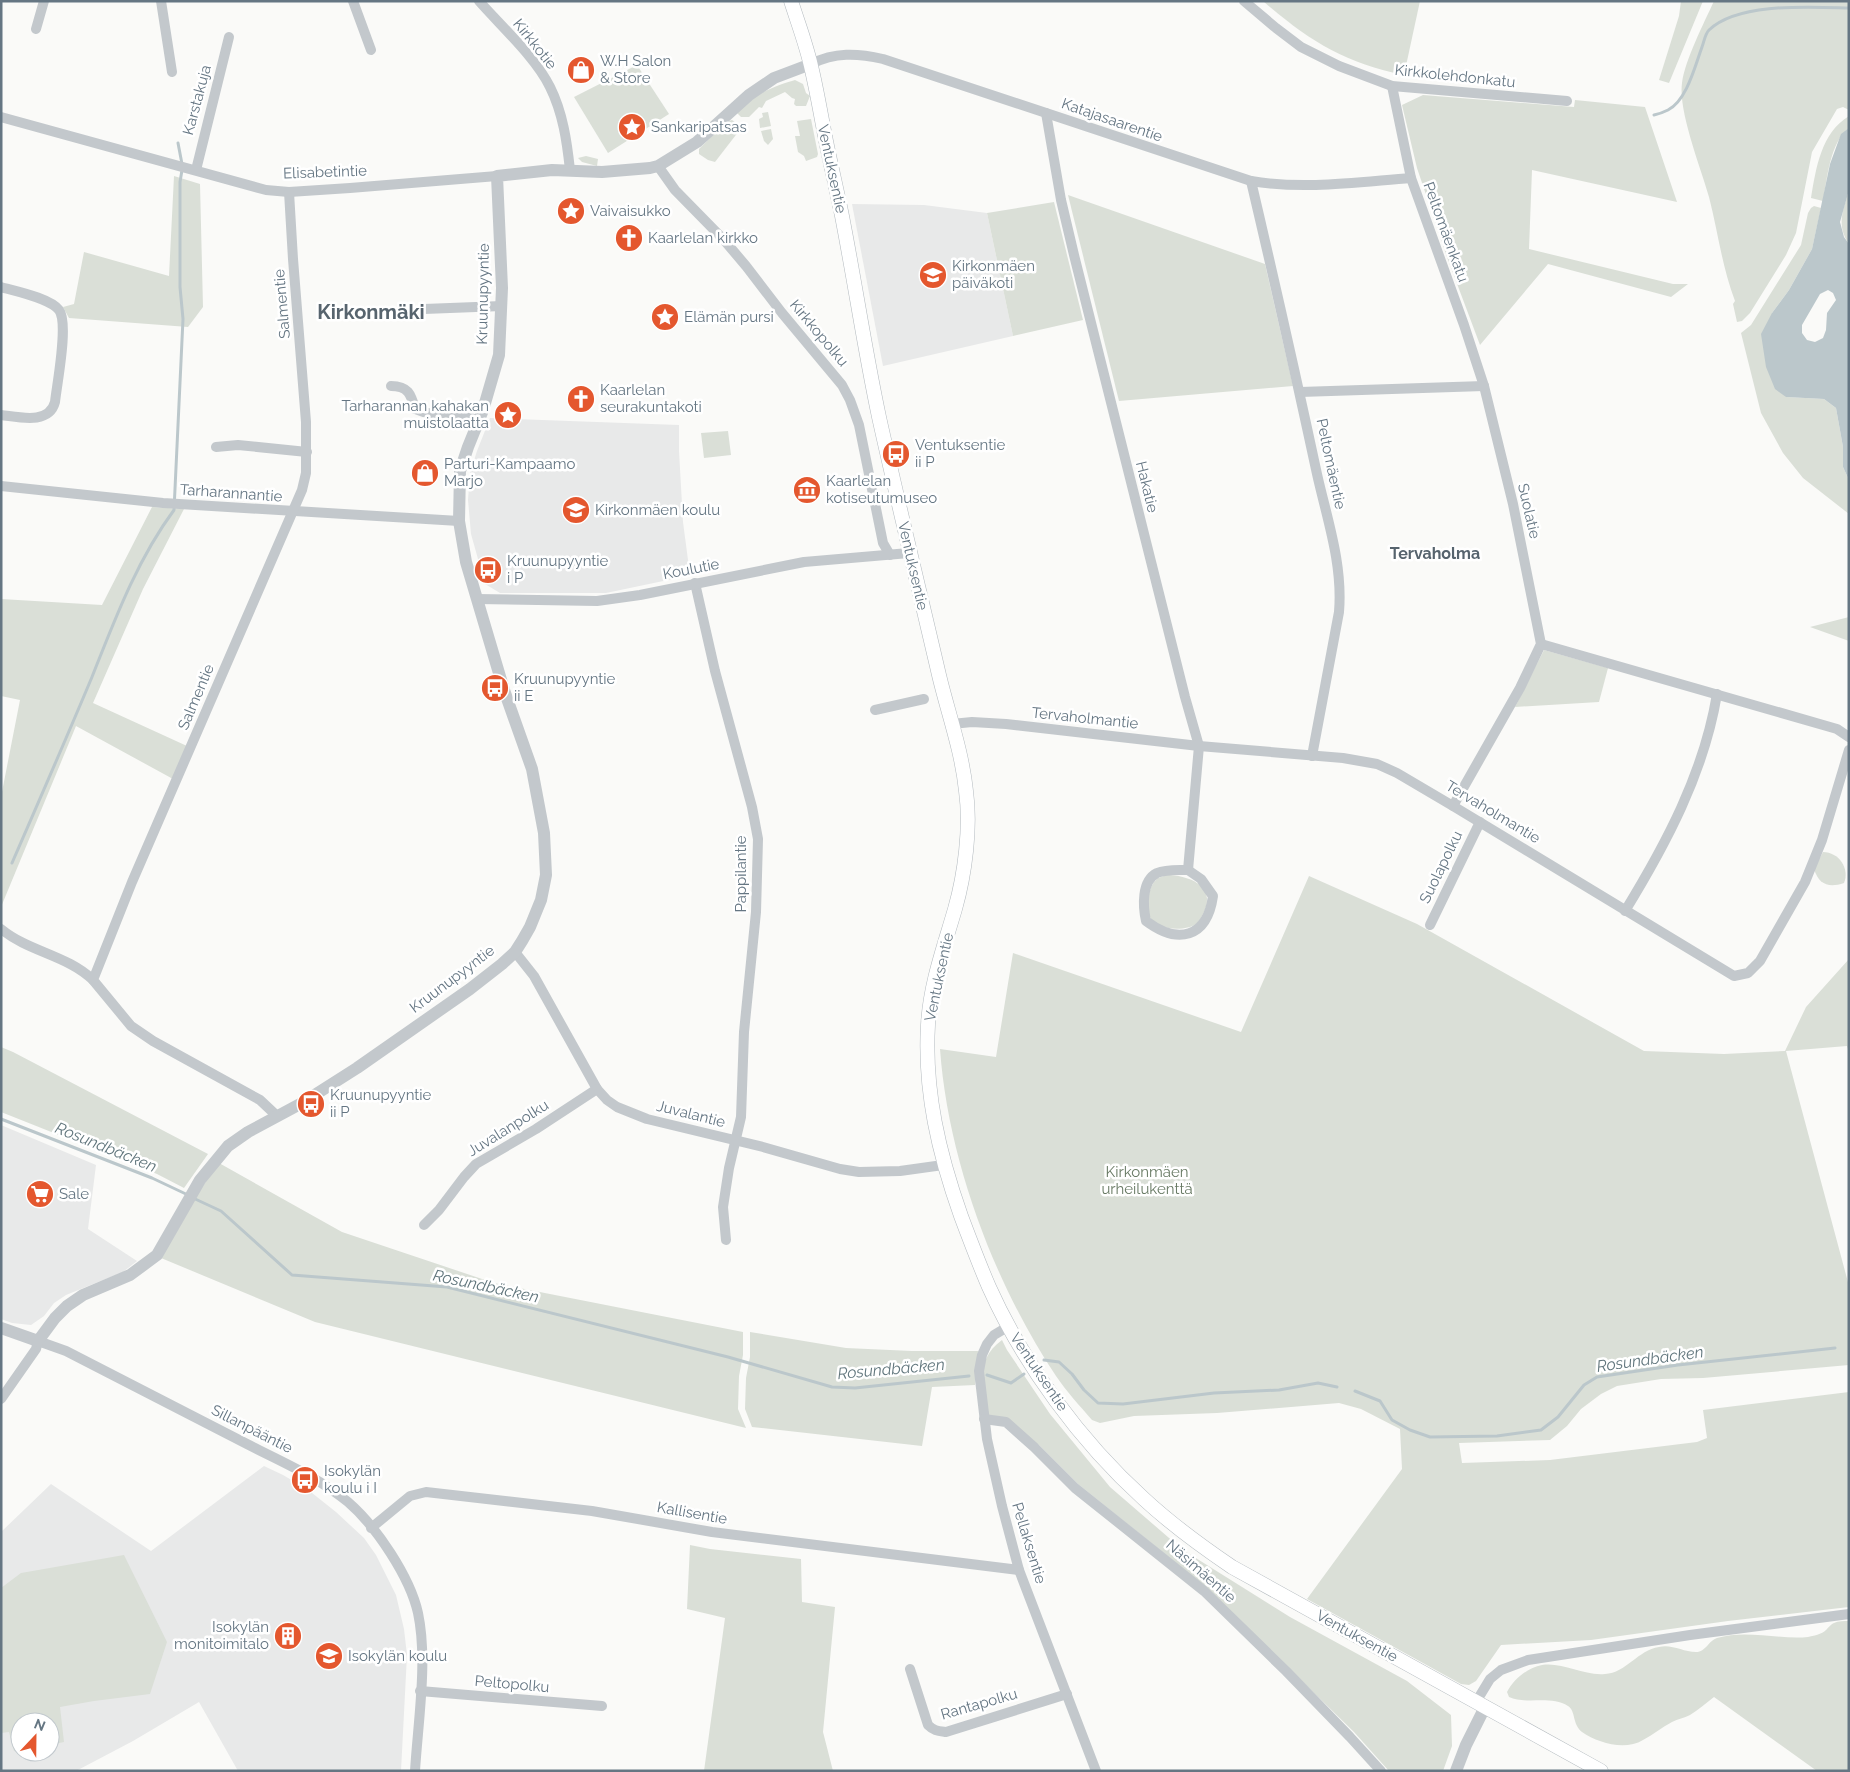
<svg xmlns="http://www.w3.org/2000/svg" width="1850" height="1772" font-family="Raleway,sans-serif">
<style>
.built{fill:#e8e9e9;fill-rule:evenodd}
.green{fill:#dadfd7}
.water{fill:#bbc7cb;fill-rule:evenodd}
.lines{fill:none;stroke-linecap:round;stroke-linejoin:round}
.stream{stroke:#bbc7cb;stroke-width:3}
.secondary-casing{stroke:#b3babf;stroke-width:15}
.minor{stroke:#c3c8cc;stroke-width:10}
.tertiary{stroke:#c3c8cc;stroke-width:12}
.secondary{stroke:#fff;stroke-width:14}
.labels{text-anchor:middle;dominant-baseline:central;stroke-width:5;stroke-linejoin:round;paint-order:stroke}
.street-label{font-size:15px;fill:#657683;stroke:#fff}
.poi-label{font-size:15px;fill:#657683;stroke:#fff;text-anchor:start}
.park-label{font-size:15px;fill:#687a64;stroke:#fff}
.neighbourhood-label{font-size:16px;font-weight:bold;fill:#57646e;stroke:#fff}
.water-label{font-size:16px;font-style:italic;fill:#60757c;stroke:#fff}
.district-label{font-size:20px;font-weight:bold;fill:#57646e;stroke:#fff}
</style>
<rect width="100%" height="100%" fill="#fafaf8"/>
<!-- built -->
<g class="built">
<polygon points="852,204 924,205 987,213 1013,336 883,366"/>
<polygon points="490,418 679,425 679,451 683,522 688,560 692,575 606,593 500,593 485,584 471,534 468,500 470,473 477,451"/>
<polygon points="1,1125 96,1165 88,1229 137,1261 123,1272 66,1295 54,1303 44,1316 31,1325 12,1323 1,1319"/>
<path d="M264 1466 283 1475 307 1489 336 1512 364 1538 376 1555 396 1595 404 1629 407 1655 401 1771H238L199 1702 133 1741 76 1771H1V1532L51 1484 151 1551ZM20 1722H50V1752H20Z"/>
</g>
<!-- green -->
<g class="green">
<path d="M1263 1H1420L1404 75C1344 63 1308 40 1263 1Z"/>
<polygon points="1681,1 1703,1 1669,83 1659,80 1679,16"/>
<path d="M1714 1H1849V110L1843 107 1837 109 1812 152 1796 233 1786 255 1750 313 1742 321 1737 322 1733 304 1735 301C1722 267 1718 232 1709 197 1701 168 1678 111 1682 83 1685 60 1704 23 1714 1Z"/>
<polygon points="637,65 669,114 608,153 574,97"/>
<path d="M795 80 803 84 806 93 810 96 806 106H796L794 104 795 99 792 98 785 92 766 101 762 108 759 107 749 117H741L737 113C743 98 780 84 795 80Z"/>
<polygon points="1423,95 1574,107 1575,100 1645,107 1677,202 1532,170 1529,249 1673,284 1688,284 1671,297 1548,264 1480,345 1447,257 1417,168 1402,105"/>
<polygon points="768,112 771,126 760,128 759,119 763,117 762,113"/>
<path d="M1849 116V128C1830 142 1827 179 1823 201L1811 198C1816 168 1821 133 1849 116Z"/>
<polygon points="811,119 818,154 817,157 806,161 804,156 798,152 795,136 800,136 797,121"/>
<polygon points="732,120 742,127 715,162 708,160 699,154 699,149 726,122"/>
<polygon points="771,129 773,139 768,145 764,141 761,131"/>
<polygon points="586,156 598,159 597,166 582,162 578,158"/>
<polygon points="174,176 200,184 203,307 188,327 69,318 63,307 74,304 84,252 169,276"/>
<path d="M1849 190V244C1836 225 1843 211 1849 190Z"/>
<polygon points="1068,195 1265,264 1293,386 1119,401"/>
<polygon points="1054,202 1083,320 1013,336 987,213"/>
<polygon points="1814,206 1821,208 1812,249 1789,290 1772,313 1786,397 1824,399 1836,408 1843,447 1843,467 1849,480 1849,514 1803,478 1783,453 1761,413 1741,333 1751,325 1801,245 1808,213 1811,208"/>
<polygon points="728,431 731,455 704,458 701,433"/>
<polygon points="152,507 184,509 143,589 93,703 187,746 173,779 76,726 1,907 1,797 20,700 1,696 1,599 102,605"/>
<polygon points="1849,617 1849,641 1810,627"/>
<polygon points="1544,650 1608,668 1599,702 1515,707"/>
<path d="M1823 852C1839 852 1850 869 1844 883 1829 888 1819 885 1814 869Z"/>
<path d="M1166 875C1187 875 1217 885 1204 912 1202 916 1199 922 1196 924 1185 932 1155 930 1150 917 1146 907 1148 887 1156 880 1158 877 1162 877 1166 875Z"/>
<path d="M1309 876 1417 924 1644 1051 1724 1054 1785 1051 1806 1007 1849 959V1052L1847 1046 1786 1051 1849 1286V1365L1703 1378 1661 1379 1617 1386 1601 1394 1581 1409 1567 1426 1550 1440 1459 1443 1462 1463 1550 1460 1697 1442 1707 1438 1703 1410 1849 1392V1607L1728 1621 1591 1640 1501 1645 1476 1681 1469 1685 1461 1684 1307 1599 1402 1469 1400 1429 1361 1409 1339 1403 1217 1413 1134 1416 1100 1423 1092 1420C1080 1406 1066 1391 1056 1376 994 1283 948 1160 940 1049L996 1057 1013 953 1241 1032Z"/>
<polygon points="1,1047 13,1052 208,1154 184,1188 157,1174 1,1112"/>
<polygon points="219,1163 342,1232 494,1283 743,1332 743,1355 739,1376 738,1409 746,1428 315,1322 161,1258 200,1190"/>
<polygon points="750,1332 846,1348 912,1351 978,1351 975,1385 932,1387 922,1446 752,1427 745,1409 746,1378 750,1357"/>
<path d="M1002 1340 1007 1350 1050 1414 1110 1487 1183 1550 1290 1617 1407 1681 1451 1715 1452 1746 1443 1771H1389L1354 1732 1207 1588 1078 1484 1039 1445 987 1415C984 1386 974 1360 1002 1340Z"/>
<polygon points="690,1545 710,1549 801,1559 802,1602 835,1607 823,1732 833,1771 704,1771 725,1618 687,1609"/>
<polygon points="124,1555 167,1642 150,1694 94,1701 60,1707 64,1742 50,1745 50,1722 20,1722 20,1750 14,1751 9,1732 1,1733 1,1588 21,1573"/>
<path d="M1849 1621V1771H1817L1714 1697C1706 1703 1698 1710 1690 1715 1684 1718 1678 1719 1672 1722 1662 1727 1653 1735 1643 1740 1625 1751 1598 1743 1582 1732 1572 1724 1576 1711 1568 1706 1551 1695 1526 1705 1509 1697L1507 1692C1514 1679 1527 1668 1542 1665 1563 1662 1583 1676 1605 1674 1626 1673 1638 1650 1659 1647 1672 1644 1683 1652 1696 1652 1706 1652 1708 1641 1717 1638 1746 1629 1779 1640 1808 1637 1813 1636 1822 1634 1826 1630 1828 1628 1831 1624 1834 1623 1838 1621 1844 1621 1849 1621Z"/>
</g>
<!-- water -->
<path class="water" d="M1849 128V190L1840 222 1844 237 1849 244V480L1843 467V447L1836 408 1824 399 1786 397 1775 389 1766 367 1761 334 1772 313 1789 290 1812 249 1830 164 1841 134ZM1828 290 1833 293 1836 300 1827 313 1826 330 1823 338 1815 342 1807 340 1802 333V325L1820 294Z"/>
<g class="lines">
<!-- stream -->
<g class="stream">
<path d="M1654 115C1659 114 1664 112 1668 110 1687 100 1695 66 1702 47 1704 42 1705 34 1709 30 1738 2 1811 7 1849 8"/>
<polyline points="178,143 182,164"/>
<path d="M12 863C39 801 66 739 92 677 115 619 137 560 174 510L183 319 180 287V182L182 170"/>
<polyline points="1,1119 152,1178 188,1195"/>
<polyline points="193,1198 221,1211 292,1275 447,1287 728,1357 832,1387 855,1388 969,1376"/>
<polyline points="1044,1360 1059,1362 1072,1374 1084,1390 1098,1403 1123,1404 1214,1393 1279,1390 1318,1383 1337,1387"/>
<polyline points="987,1375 1011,1383 1024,1374"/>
<polyline points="1355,1391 1380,1401 1392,1420 1410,1430 1430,1437 1497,1436 1541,1430 1558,1417 1584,1385 1597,1377 1678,1365 1835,1348"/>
</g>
<defs>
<path id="secondary" d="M791 1C798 23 806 44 811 66 817 91 821 116 826 141 831 166 837 191 842 216 855 283 865 351 879 417 898 503 919 589 939 675 948 713 962 751 966 791 971 827 965 874 955 909 944 947 930 985 928 1025 924 1091 939 1154 961 1216 970 1240 979 1264 989 1287 1024 1365 1081 1442 1144 1499 1171 1524 1201 1546 1232 1567L1601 1771"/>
</defs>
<!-- secondary casing -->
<use href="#secondary" class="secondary-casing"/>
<!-- minor -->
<g class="minor">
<polyline points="161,1 172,72"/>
<polyline points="353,1 371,50"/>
<path d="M479 1C501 26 536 58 550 87 563 113 567 142 570 170"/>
<polyline points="1244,1 1276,28 1301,47 1339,66 1392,86 1567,101"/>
<polyline points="36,29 44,1"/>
<path d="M811 64C835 52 857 53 883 59L1251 181C1304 190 1358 182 1411 178"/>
<polyline points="1392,86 1411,178 1464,325 1484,386 1513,504 1541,644 1520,688 1453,806"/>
<polyline points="1046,113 1061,200 1074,255 1185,697 1199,746 1188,870"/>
<polyline points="1,117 266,190 289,192 350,188 497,176"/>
<polyline points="658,166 675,190 724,240 746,266 782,313 842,385 850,400 859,425 883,543 890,555"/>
<polyline points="196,170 229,37"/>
<path d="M1251 181C1274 279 1296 376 1317 474 1327 519 1343 564 1339 612L1312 756"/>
<path d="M1 287C15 291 50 298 59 310 69 323 57 383 55 402 49 425 19 417 1 415"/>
<polyline points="424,309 502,306"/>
<path d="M391 386C408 386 411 394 415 409 435 418 458 414 479 420"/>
<polyline points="1300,392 1484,386"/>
<polyline points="216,447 238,445 307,452"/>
<polyline points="1,486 163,503 459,521"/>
<polyline points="695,583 715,671 752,807 758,839 756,912 744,1032 741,1117 729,1168 723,1207 726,1240"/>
<polyline points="477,599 597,601 640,595 804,562 909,553"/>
<polyline points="1541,644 1837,729 1849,737"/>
<polyline points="875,710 924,699"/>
<polyline points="952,724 972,722 1006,724 1199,746 1343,758 1377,764 1397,773 1453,806 1734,976 1748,973 1760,961 1805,882 1822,840 1849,750"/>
<path d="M1188 870 1201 879 1213 896C1207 938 1178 945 1146 921 1143 907 1141 881 1157 873 1166 869 1178 870 1188 870Z"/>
<path d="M1625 911C1666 844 1704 773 1717 694"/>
<polyline points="1430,925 1480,822"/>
<path d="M1 929C29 952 67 955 93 980"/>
<polyline points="515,952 534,976 597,1089 607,1100 617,1107 647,1119 763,1147 840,1169 859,1172 900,1171 943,1165"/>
<polyline points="277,1116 260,1100 153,1041 131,1026 93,980 132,882 302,490 306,473 306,422 293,259 289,192"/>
<polyline points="424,1225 439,1210 464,1177 476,1164 536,1129 597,1089"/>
<polyline points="1009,1326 994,1335 987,1344 982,1355 979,1371 987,1439 1002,1506 1019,1570 1096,1771"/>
<path d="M1 1399 36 1349 38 1341 66 1351C126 1382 187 1413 247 1444 282 1462 318 1477 348 1502 376 1526 410 1577 418 1613 428 1660 418 1722 415 1771"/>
<polyline points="984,1419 1006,1422 1034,1447 1075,1488 1204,1591 1286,1671 1350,1737 1381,1771"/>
<polyline points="371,1528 410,1496 426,1492 592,1511 712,1532 1019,1570"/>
<path d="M910 1669 928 1725C934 1731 938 1731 946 1732L1067 1694"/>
<polyline points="420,1691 602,1706"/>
<polyline points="1476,1702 1490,1679 1501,1670 1528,1660 1690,1635 1849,1614"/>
</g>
<!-- tertiary -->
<g class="tertiary">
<polyline points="1,1328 38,1341 55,1318 67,1306 83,1295 130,1275 157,1255 200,1180 228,1146 248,1132 302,1103 357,1068 470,989 502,964 515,952 522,941 530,927 541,900 546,875 544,833 532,769 504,690 466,562 459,521 460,471 468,447 483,410 499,355 502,288 497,176 552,170 602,172 650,168 658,166 697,142 749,95 774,78 811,64"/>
<polyline points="1456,1771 1466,1745 1485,1707"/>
</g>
<!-- secondary -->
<use href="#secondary" class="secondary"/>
</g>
<!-- icons -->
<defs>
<symbol id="shop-disc" viewBox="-11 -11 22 22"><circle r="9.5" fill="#e4572e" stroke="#fff"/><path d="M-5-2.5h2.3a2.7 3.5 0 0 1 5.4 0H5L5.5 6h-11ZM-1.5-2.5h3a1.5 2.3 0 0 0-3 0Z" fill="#fff"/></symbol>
<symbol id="sight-disc" viewBox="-11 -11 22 22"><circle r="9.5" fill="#e4572e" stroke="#fff"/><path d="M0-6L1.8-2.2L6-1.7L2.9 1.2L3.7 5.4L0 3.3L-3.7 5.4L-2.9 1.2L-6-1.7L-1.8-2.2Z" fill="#fff"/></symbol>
<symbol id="church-disc" viewBox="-11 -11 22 22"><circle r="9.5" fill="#e4572e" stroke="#fff"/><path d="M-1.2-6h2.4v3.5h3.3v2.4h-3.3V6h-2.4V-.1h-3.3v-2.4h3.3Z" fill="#fff"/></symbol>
<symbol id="school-disc" viewBox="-11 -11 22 22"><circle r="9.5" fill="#e4572e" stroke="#fff"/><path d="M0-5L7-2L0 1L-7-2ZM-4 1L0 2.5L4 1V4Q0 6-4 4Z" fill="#fff"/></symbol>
<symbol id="bus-disc" viewBox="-11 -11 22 22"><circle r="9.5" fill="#e4572e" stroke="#fff"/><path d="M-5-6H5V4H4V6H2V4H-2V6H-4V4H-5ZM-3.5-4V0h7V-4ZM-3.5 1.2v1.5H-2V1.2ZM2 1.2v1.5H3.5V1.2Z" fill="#fff"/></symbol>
<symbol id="museum-disc" viewBox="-11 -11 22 22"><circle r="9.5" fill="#e4572e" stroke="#fff"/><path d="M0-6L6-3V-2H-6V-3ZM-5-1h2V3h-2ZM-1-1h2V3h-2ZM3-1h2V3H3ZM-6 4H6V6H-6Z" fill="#fff"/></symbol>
<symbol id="supermarket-disc" viewBox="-11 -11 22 22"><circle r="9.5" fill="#e4572e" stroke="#fff"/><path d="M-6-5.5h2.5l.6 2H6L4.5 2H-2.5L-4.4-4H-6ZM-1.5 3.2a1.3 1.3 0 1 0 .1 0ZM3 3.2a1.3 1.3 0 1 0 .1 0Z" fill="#fff"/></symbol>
<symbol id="building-disc" viewBox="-11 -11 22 22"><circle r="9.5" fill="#e4572e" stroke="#fff"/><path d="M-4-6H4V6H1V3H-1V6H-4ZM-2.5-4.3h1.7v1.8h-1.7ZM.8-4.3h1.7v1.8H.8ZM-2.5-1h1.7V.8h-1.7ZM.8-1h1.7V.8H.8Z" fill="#fff"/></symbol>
</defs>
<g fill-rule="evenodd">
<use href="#shop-disc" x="565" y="54" width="32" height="32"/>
<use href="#sight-disc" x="616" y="111" width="32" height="32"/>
<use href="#sight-disc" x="555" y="195" width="32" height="32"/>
<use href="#church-disc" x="613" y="222" width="32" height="32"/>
<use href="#school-disc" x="917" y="259" width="32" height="32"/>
<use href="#sight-disc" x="649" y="301" width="32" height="32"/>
<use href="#church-disc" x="565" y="383" width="32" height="32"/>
<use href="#sight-disc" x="492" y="399" width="32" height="32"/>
<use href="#bus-disc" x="880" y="438" width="32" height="32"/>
<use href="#shop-disc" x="409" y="457" width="32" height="32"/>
<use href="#museum-disc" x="791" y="474" width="32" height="32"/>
<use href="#school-disc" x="560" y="494" width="32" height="32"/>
<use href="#bus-disc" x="472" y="554" width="32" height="32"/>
<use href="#bus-disc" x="479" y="672" width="32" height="32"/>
<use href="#bus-disc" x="295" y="1088" width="32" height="32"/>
<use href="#supermarket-disc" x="24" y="1178" width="32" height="32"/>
<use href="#bus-disc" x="289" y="1464" width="32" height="32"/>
<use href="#building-disc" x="272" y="1620" width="32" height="32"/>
<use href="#school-disc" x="313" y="1640" width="32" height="32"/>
</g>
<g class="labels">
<!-- street labels -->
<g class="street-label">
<text transform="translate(535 44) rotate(51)">Kirkkotie</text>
<text transform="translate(1455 76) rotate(6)">Kirkkolehdonkatu</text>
<text transform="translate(197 100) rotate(-75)">Karstakuja</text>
<text transform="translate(1112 120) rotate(19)">Katajasaarentie</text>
<text transform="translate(832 169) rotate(78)">Ventuksentie</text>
<text transform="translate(325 172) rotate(-2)">Elisabetintie</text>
<text transform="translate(1446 232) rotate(70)">Peltomäenkatu</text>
<text transform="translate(483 294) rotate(-89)">Kruunupyyntie</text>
<text transform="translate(282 304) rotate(-95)">Salmentie</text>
<text transform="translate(819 333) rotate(50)">Kirkkopolku</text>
<text transform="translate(1331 464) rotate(78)">Peltomäentie</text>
<text transform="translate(1147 487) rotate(76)">Hakatie</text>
<text transform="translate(231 493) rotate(4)">Tarharannantie</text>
<text transform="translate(1529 511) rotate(77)">Suolatie</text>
<text transform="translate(913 566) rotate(77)">Ventuksentie</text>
<text transform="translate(691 569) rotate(-11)">Koulutie</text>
<text transform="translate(196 697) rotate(-67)">Salmentie</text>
<text transform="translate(1085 718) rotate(6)">Tervaholmantie</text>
<text transform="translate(1493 812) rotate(31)">Tervaholmantie</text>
<text transform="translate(1441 867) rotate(-64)">Suolapolku</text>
<text transform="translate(741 874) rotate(-90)">Pappilantie</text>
<text transform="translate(939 977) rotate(-78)">Ventuksentie</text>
<text transform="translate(452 979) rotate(-37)">Kruunupyyntie</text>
<text transform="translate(691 1114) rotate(14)">Juvalantie</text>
<text transform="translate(508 1128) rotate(-32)">Juvalanpolku</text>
<text transform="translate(1039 1372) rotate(56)">Ventuksentie</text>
<text transform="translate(252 1429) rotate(27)">Sillanpääntie</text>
<text transform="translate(692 1513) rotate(10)">Kallisentie</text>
<text transform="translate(1029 1543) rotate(73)">Pellaksentie</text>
<text transform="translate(1201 1571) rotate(41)">Näsimäentie</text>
<text transform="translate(1357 1636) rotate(29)">Ventuksentie</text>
<text transform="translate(512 1684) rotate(5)">Peltopolku</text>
<text transform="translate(979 1704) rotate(-16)">Rantapolku</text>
</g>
<!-- poi labels -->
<g class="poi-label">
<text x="600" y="61">W.H Salon<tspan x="600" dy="17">&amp; Store</tspan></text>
<text x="651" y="127">Sankaripatsas</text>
<text x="590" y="211">Vaivaisukko</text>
<text x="648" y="238">Kaarlelan kirkko</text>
<text x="952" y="266">Kirkonmäen<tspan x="952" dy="17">päiväkoti</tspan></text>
<text x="684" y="317">Elämän pursi</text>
<text x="600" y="390">Kaarlelan<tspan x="600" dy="17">seurakuntakoti</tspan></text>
<text x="489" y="406" text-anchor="end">Tarharannan kahakan<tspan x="489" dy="17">muistolaatta</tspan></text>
<text x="915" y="445">Ventuksentie<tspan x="915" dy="17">ii P</tspan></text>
<text x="444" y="464">Parturi-Kampaamo<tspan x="444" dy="17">Marjo</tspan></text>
<text x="826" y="481">Kaarlelan<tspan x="826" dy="17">kotiseutumuseo</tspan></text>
<text x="595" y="510">Kirkonmäen koulu</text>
<text x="507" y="561">Kruunupyyntie<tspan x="507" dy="17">i P</tspan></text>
<text x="514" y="679">Kruunupyyntie<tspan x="514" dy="17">ii E</tspan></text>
<text x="330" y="1095">Kruunupyyntie<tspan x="330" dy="17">ii P</tspan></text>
<text x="59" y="1194">Sale</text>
<text x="324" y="1471">Isokylän<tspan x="324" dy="17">koulu i I</tspan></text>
<text x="269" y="1627" text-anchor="end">Isokylän<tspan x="269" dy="17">monitoimitalo</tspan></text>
<text x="348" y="1656">Isokylän koulu</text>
</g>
<!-- park labels -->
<g class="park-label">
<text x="1147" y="1172">Kirkonmäen<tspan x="1147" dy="17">urheilukenttä</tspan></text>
</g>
<!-- neighbourhood labels -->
<g class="neighbourhood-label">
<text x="1435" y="553">Tervaholma</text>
</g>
<!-- water labels -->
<g class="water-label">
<text transform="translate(106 1147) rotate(22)">Rosundbäcken</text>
<text transform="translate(486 1286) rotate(12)">Rosundbäcken</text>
<text transform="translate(1650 1359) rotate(-8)">Rosundbäcken</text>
<text transform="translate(891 1369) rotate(-5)">Rosundbäcken</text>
</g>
<!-- district labels -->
<g class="district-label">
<text x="371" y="312">Kirkonmäki</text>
</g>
</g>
<!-- border -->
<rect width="1850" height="1772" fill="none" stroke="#657683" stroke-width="5"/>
<!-- north arrow -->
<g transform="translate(35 1737) rotate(22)"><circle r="24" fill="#ffffff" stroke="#c1c8cd"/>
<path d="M0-4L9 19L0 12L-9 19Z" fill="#e4572e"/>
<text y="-8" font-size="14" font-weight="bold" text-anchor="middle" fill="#657683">N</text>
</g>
</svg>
